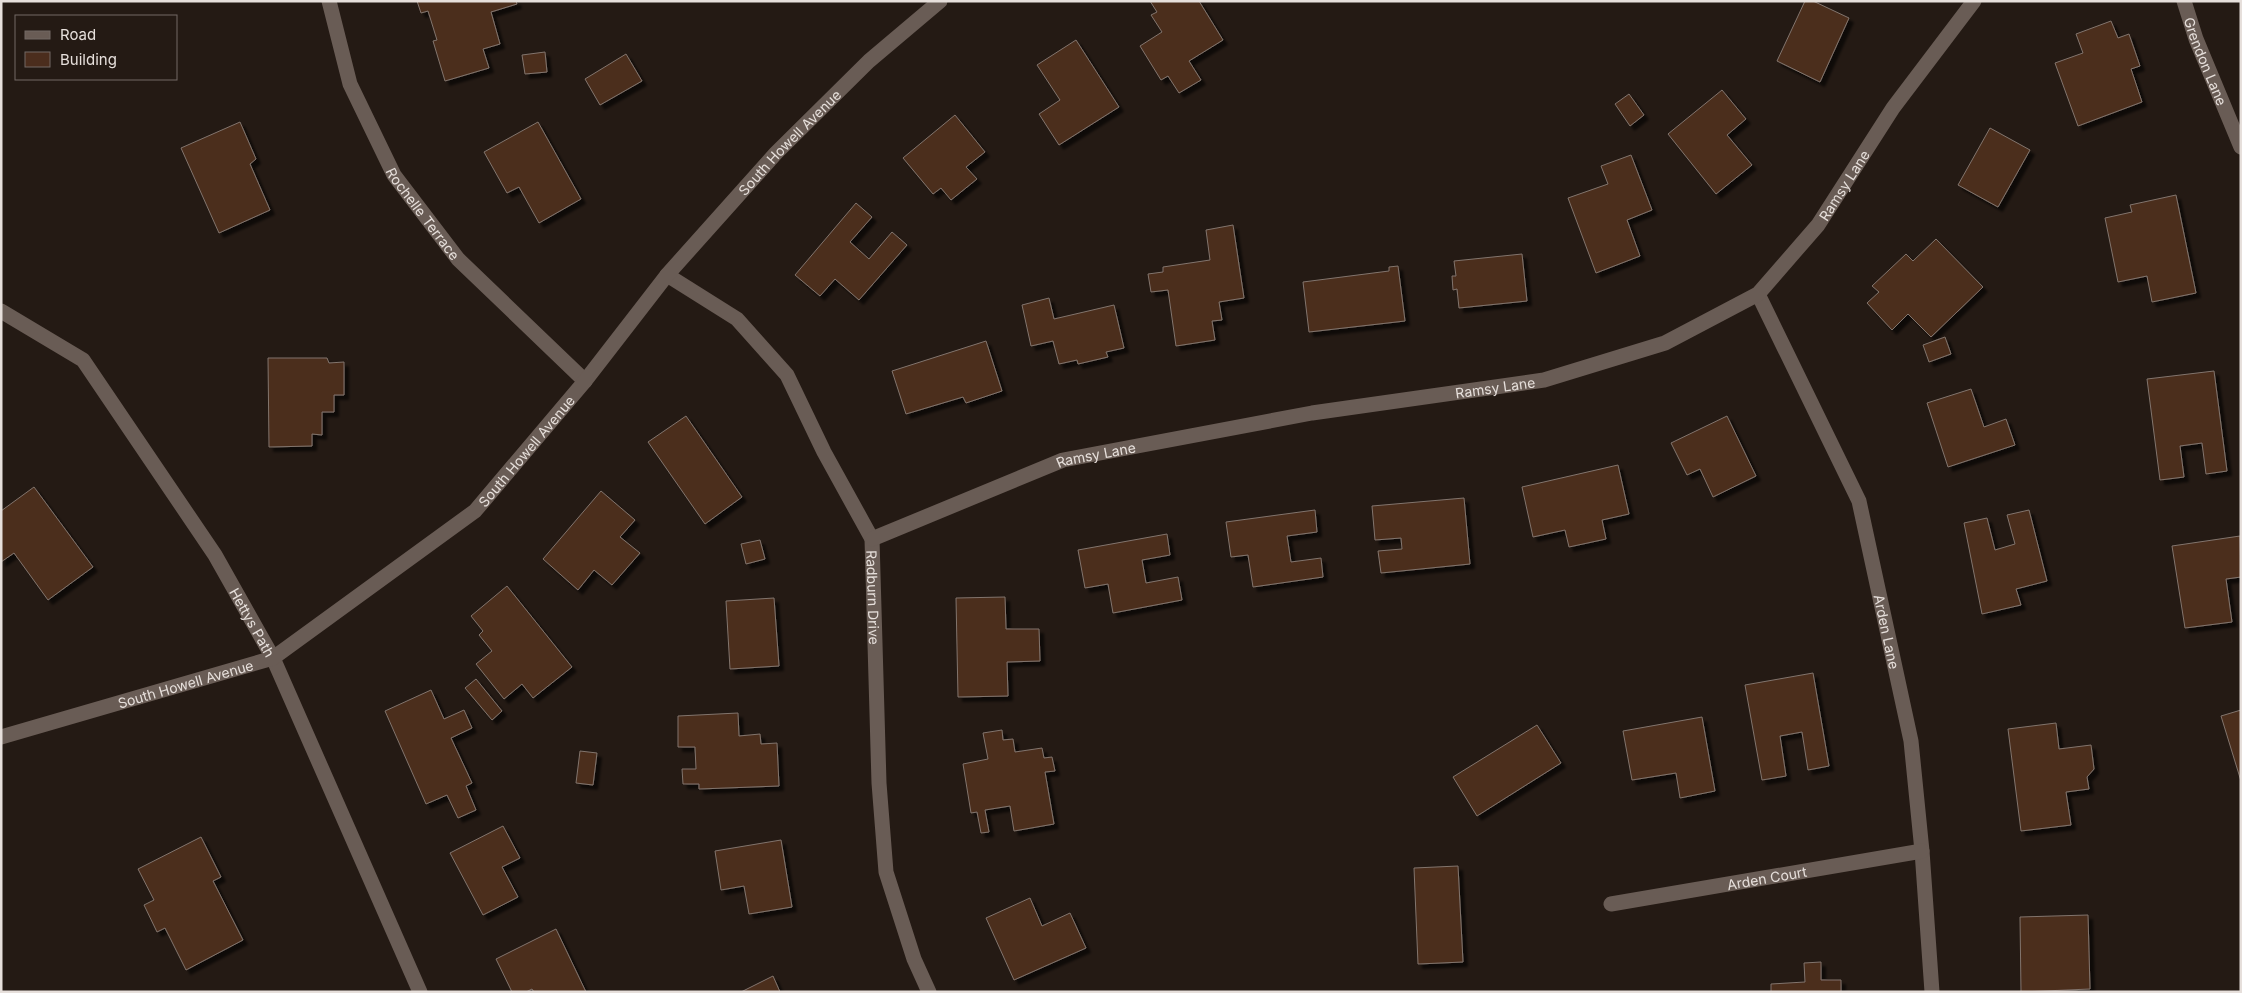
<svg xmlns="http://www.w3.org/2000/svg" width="2242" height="993" font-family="Inter,sans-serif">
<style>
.building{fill:#4b2d1d;stroke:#82756d;filter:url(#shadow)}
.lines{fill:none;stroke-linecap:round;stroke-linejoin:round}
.minor{stroke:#695c55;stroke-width:15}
.labels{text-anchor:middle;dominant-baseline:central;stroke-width:4;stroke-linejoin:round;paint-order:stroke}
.street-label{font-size:14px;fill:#e6dfdb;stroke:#241a14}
</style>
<defs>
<filter id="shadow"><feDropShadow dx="4.5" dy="4.5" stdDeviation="1" flood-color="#0009"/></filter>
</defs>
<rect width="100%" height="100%" fill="#241a14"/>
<!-- building -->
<g class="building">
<polygon points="417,1 516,1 517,4 491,12 500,44 483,49 489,68 445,81 433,41 437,40 428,11 421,13"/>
<polygon points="1150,1 1199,1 1223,40 1189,61 1201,80 1179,93 1168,76 1161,80 1140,46 1162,32 1151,15 1157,12"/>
<polygon points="1805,1 1813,1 1849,18 1820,82 1777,61"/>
<polygon points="2111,21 2118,38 2129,34 2140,66 2131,69 2142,102 2078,126 2055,63 2083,53 2076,34"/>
<polygon points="1076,40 1119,107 1059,145 1039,114 1060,100 1037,65"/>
<polygon points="545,52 547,72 525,74 522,55"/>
<polygon points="626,54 642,81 600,105 585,79"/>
<polygon points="1722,90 1746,119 1727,135 1752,165 1716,194 1668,134"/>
<polygon points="1629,94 1644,115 1630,126 1615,104"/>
<polygon points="955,115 985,152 966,167 977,179 951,200 941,188 933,194 903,158"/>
<polygon points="240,122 256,159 250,164 270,210 219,233 181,148"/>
<polygon points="538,122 581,199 539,223 519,187 507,193 484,152"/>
<polygon points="1990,128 2030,150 1998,207 1958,185"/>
<polygon points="1631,155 1652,210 1627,220 1640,256 1596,273 1568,198 1608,184 1601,166"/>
<polygon points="2176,195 2196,293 2152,302 2147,276 2118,282 2105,218 2132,212 2130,205"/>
<polygon points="856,203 872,217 850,242 869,259 892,232 907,245 859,300 835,279 820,296 795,275"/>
<polygon points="1233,225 1244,298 1219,302 1222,320 1212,321 1215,340 1176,346 1168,290 1151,292 1148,274 1163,272 1163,267 1210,260 1206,230"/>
<polygon points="1936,239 1983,287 1931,337 1908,314 1892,330 1867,303 1879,292 1872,286 1906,254 1913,261"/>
<polygon points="1522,254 1527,301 1459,308 1457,289 1453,290 1452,276 1456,276 1454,261"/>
<polygon points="1398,266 1405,321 1309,332 1303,282 1389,271 1389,267"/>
<polygon points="1049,298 1054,319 1114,305 1124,348 1106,352 1108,357 1078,364 1077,360 1059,364 1053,341 1031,346 1022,305"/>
<polygon points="1945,337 1951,354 1929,362 1923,345"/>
<polygon points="986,341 1002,391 966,403 963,397 906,414 892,371"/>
<polygon points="268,358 327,358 329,363 344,362 344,395 334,395 334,412 322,412 322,435 312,434 312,446 269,447"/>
<polygon points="2214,371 2227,471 2206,474 2202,443 2180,446 2184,477 2160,480 2147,379"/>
<polygon points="1971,389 1984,427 2006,419 2015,445 1948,467 1927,403"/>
<polygon points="686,416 742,497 705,524 648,442"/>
<polygon points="1727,416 1756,476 1713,497 1700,469 1687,475 1671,443"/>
<polygon points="1618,465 1629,514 1602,520 1606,539 1569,547 1565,530 1533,537 1522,487"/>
<polygon points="34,487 93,567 48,600 14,553 1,562 1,511"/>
<polygon points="601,491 635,520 620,537 640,553 612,585 594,570 578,590 543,559"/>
<polygon points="1464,498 1470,564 1381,573 1378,551 1402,549 1401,538 1375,540 1372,506"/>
<polygon points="1315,510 1317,532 1287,536 1291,562 1321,558 1323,577 1253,587 1248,555 1231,557 1226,522"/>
<polygon points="2029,510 2047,581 2016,589 2021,605 1982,614 1964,523 1987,518 1995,550 2015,544 2007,515"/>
<polygon points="1167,534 1170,555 1142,560 1146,583 1178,577 1182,600 1113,613 1108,584 1085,588 1078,550"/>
<polygon points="2240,536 2241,577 2226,579 2232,622 2185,628 2172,546"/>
<polygon points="760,540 765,559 746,564 741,544"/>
<polygon points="507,586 572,667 533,698 522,684 504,699 476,664 492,651 479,635 483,631 471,616"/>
<polygon points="1005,597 1006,629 1039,629 1040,661 1007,662 1008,696 958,697 956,598"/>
<polygon points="774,598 779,666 730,669 726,601"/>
<polygon points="1813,673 1829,766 1808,770 1802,732 1780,736 1786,776 1762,780 1745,685"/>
<polygon points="476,679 502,711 492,720 465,688"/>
<polygon points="431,690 444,719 464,710 472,728 451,738 472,783 466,786 476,810 458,818 447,795 426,804 385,711"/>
<polygon points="2241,710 2241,781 2221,716"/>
<polygon points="738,713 739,736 760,734 761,744 777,743 779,786 699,789 699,784 683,784 682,769 696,769 695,747 678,747 678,716"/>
<polygon points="1702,717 1715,791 1680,798 1676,773 1632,780 1623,731"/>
<polygon points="2056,723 2059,749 2091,745 2094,769 2087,777 2089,789 2066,792 2071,825 2021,831 2008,729"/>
<polygon points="1537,725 1561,763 1477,816 1453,777"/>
<polygon points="1002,730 1003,740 1013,739 1015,752 1042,748 1044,758 1052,757 1055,771 1045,772 1054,824 1014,831 1010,806 985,810 989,832 981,833 977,812 971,813 963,764 988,759 983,733"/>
<polygon points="580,751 597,753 593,785 576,783"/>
<polygon points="503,826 520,858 502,867 518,897 483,915 450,853"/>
<polygon points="201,837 221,877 213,881 243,940 186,970 165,928 157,932 144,905 154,900 138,869"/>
<polygon points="781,840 792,907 749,914 744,886 721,890 715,851"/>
<polygon points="1458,866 1463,962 1418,964 1414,868"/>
<polygon points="1030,898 1042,926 1070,913 1086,948 1014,980 986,918"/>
<polygon points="2088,915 2090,989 2021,992 2020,917"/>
<polygon points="556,929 586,992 534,992 532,989 526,992 512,992 496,959"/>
<polygon points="1821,962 1821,980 1841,980 1841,992 1771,992 1771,984 1805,982 1804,963"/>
<polygon points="773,976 780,992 741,992"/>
</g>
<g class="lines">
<!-- minor -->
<g class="minor">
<path id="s1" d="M329 1 350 84 394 175 458 259 585 381"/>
<path id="s2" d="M2184 1 2196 39 2241 147"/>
<path id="s3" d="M667 275 737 319 787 375 824 452 872 539 879 783 886 872 914 959 929 992"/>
<path id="s4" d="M1758 294 1859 501 1911 741 1922 851 1932 992"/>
<path id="s5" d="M1 311 83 360 215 555 273 658 420 992"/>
<path id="s6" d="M872 539 1063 460 1312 413 1544 380 1665 343 1758 294 1818 225 1893 108 1974 1"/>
<path id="s7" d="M1 737 273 658 475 511 585 381 667 275 776 153 869 61 940 1"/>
<path id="s8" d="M1611 904 1922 851"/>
</g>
</g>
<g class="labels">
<!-- street labels -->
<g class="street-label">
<text stroke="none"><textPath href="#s2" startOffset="64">Grendon Lane</textPath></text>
<text stroke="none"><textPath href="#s7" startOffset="1018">South Howell Avenue</textPath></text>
<text stroke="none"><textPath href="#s6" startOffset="1065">Ramsy Lane</textPath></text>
<text stroke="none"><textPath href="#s1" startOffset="235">Rochelle Terrace</textPath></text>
<text stroke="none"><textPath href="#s6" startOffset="645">Ramsy Lane</textPath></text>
<text stroke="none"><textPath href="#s7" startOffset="612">South Howell Avenue</textPath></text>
<text stroke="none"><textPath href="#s6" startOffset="240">Ramsy Lane</textPath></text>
<text stroke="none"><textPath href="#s3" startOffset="401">Radburn Drive</textPath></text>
<text stroke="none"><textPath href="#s5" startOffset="408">Hettys Path</textPath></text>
<text stroke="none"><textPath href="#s4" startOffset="364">Arden Lane</textPath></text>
<text stroke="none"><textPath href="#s7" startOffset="192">South Howell Avenue</textPath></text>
<text stroke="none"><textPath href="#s8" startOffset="158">Arden Court</textPath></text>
</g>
</g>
<!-- border -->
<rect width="2242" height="993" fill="none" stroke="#e6dfdb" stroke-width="5"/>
<!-- legend -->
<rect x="15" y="15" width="162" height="65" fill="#241a14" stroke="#726964"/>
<rect x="25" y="31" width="25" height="8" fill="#695c55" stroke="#726964"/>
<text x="60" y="40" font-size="15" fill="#e6dfdb">Road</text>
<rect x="25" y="52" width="25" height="15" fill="#4b2d1d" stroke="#726964"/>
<text x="60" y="65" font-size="15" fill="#e6dfdb">Building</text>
</svg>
